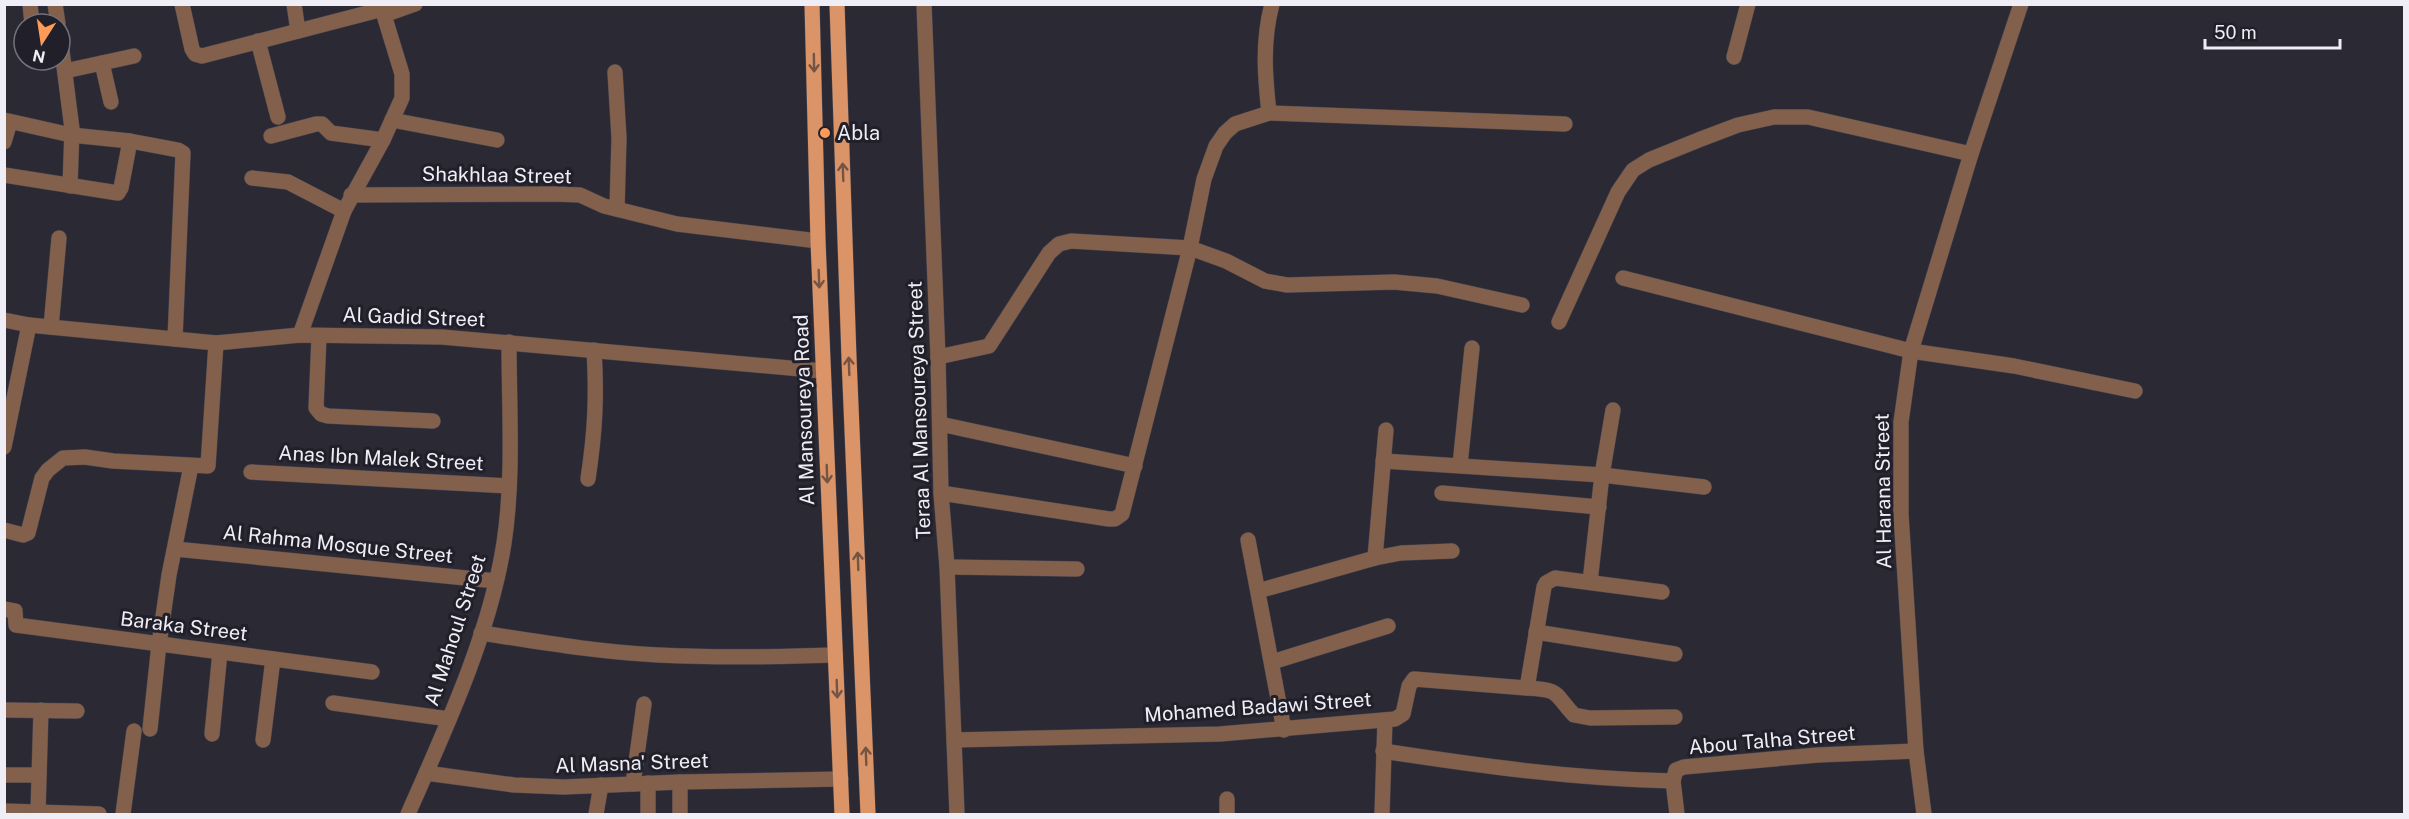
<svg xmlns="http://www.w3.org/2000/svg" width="2409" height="819" font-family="'Public Sans',sans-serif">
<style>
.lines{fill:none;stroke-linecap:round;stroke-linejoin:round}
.minor-casing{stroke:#46454f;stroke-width:16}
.major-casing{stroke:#46454f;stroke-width:16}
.minor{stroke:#83604b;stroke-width:15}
.major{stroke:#da9467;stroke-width:15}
.oneway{stroke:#745445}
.poi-dot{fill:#fe9b59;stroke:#21202a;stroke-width:2}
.labels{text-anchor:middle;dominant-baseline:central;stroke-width:6;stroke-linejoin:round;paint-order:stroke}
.poi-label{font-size:20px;fill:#efeef6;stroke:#21202a;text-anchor:start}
.street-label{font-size:20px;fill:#efeef6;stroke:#21202a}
</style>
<rect width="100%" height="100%" fill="#2b2934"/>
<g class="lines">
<defs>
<g id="minor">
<polyline points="30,4 32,24"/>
<polyline points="55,4 58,24"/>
<polyline points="182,4 192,49 195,54 202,56 379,10"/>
<polyline points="294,4 298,31"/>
<polyline points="924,4 938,357 941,493 947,567 957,814"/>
<polyline points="384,15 415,4"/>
<polyline points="60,35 72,129 70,186"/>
<polyline points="258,41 278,117"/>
<polyline points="1734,57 1748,4"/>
<polyline points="102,63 111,102"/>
<polyline points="65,71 134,56"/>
<polyline points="615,72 619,138 617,209"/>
<path d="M1269 113C1265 76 1262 42 1272 4"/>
<polyline points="4,120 71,135 130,141 178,150 183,153 175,339"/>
<polyline points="392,120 497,140"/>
<polyline points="271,136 316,124 322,124 331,133 383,140"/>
<polyline points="4,142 10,122"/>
<polyline points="4,175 118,193 121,188 130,141"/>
<polyline points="252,178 288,182 344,211"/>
<polyline points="351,195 554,194 580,195 604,206 677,224 818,241"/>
<polyline points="1623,278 1911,351 2014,366 2135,391"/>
<polyline points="4,320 29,325 216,343 300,335 442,337 823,371"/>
<polyline points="1559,322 1618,192 1633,170 1649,160 1701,139 1738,125 1774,117 1808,117 1971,154"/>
<polyline points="51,327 59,238"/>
<polyline points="300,335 344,211 383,140 402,98 402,74 384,15 377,4"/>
<polyline points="319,336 316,408 321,414 328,416 433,421"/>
<polyline points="938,357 989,346 1049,253 1059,244 1071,241 1190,248 1226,261 1265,281 1287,285 1394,282 1437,286 1522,305"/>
<polyline points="940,424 1135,466"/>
<polyline points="4,447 29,325"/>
<polyline points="1383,461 1602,475 1704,487"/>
<polyline points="1460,465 1472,348"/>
<polyline points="251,472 509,486"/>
<path d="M588 479C595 432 597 397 594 350"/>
<polyline points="941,493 1109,519 1115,519 1122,514 1190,248 1204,179 1216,146 1225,133 1235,124 1269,113 1565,124"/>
<polyline points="1442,493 1599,507"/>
<polyline points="4,530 23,535 28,533 42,478 48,470 63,458 85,457 113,461 208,466 216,343"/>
<polyline points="1248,540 1284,730"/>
<polyline points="175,549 496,581"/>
<polyline points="1375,558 1386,430"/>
<polyline points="947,567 1077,569"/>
<polyline points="1590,582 1602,475 1613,410"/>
<polyline points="1258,591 1375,558 1401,553 1452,551"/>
<polyline points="4,609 15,611 16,625 372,672"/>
<polyline points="1536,632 1675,654"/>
<path d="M481 633C540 642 598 652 658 655 717 658 776 657 835 655"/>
<polyline points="1272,662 1388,626"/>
<path d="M1527 688C1562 690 1553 693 1574 715L1590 718 1675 717"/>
<polyline points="333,703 449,719"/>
<polyline points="4,710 77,711"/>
<polyline points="150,729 159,644 169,575 191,466"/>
<polyline points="212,734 220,652"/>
<polyline points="263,740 273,659"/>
<polyline points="954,740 1220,734 1395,719 1403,714 1409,686 1414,679 1527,688 1544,587 1546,583 1555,578 1662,592"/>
<path d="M1383 751C1480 766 1575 779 1673 781"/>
<polyline points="426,773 514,785 564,787 680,782 841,779"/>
<polyline points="4,775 39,775"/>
<polyline points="648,783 648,814"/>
<polyline points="633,784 644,704"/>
<polyline points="1227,799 1227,814"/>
<polyline points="4,811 99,814"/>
<polyline points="38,812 41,710"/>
<polyline points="123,814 134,731"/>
<path d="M408 814C445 730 490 634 504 543 514 477 509 409 509 342"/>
<polyline points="596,814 601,785"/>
<polyline points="680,814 680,782"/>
<polyline points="1382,814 1385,720"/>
<polyline points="1677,814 1673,781 1676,770 1684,767 1818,755 1916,751"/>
<polyline points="1924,814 1916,751 1901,514 1901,422 1911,351 1971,154 2021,4"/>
</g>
<g id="major">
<polyline points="812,4 818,241 842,814"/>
<polyline points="837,4 849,358 868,814"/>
</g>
</defs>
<!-- minor casing -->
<use href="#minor" class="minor-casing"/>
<!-- major casing -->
<use href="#major" class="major-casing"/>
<!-- minor -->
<use href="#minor" class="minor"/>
<!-- major -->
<use href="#major" class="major"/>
</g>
<!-- one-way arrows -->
<defs><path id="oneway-shaft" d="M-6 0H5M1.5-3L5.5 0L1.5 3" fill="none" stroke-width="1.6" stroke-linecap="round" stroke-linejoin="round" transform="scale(1.5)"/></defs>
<g class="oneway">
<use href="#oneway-shaft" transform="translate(814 63) rotate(89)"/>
<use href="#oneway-shaft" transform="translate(843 172) rotate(-92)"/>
<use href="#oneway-shaft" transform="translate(819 279) rotate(88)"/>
<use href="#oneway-shaft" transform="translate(849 366) rotate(-92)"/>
<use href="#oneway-shaft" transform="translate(827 474) rotate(88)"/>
<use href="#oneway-shaft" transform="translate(858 561) rotate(-92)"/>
<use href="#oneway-shaft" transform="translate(837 689) rotate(88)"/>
<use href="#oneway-shaft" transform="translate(866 756) rotate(-92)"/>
</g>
<!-- markers -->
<circle class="poi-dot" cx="825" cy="133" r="6"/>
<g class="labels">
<!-- poi labels -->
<g class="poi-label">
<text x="837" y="133">Abla</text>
</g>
<!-- street labels -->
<g class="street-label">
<text transform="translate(497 175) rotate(1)">Shakhlaa Street</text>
<text transform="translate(414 317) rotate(2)">Al Gadid Street</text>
<text transform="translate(804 410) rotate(-92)">Al Mansoureya Road</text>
<text transform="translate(919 410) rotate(-92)">Teraa Al Mansoureya Street</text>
<text transform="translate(381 458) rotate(3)">Anas Ibn Malek Street</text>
<text transform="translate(1883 491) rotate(-91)">Al Harana Street</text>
<text transform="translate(338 544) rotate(6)">Al Rahma Mosque Street</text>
<text transform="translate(184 626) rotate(7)">Baraka Street</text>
<text transform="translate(455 630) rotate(-72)">Al Mahoul Street</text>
<text transform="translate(1258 707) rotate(-4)">Mohamed Badawi Street</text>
<text transform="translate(1772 740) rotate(-5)">Abou Talha Street</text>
<text transform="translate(632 763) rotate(-2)">Al Masna' Street</text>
</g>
</g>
<!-- border -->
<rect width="2409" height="819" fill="none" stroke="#efeef6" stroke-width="12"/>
<!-- north arrow -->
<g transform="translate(42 42) rotate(192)"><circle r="28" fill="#21202a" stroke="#73727c" stroke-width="1.5"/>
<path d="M0-4.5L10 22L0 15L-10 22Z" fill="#fe9b59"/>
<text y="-9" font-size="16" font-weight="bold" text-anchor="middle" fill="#efeef6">N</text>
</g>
<!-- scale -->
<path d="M2205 39v9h135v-9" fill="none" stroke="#efeef6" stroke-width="3"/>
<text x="2214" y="39" font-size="18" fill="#efeef6" stroke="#21202a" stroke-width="4.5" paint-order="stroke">50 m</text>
</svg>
